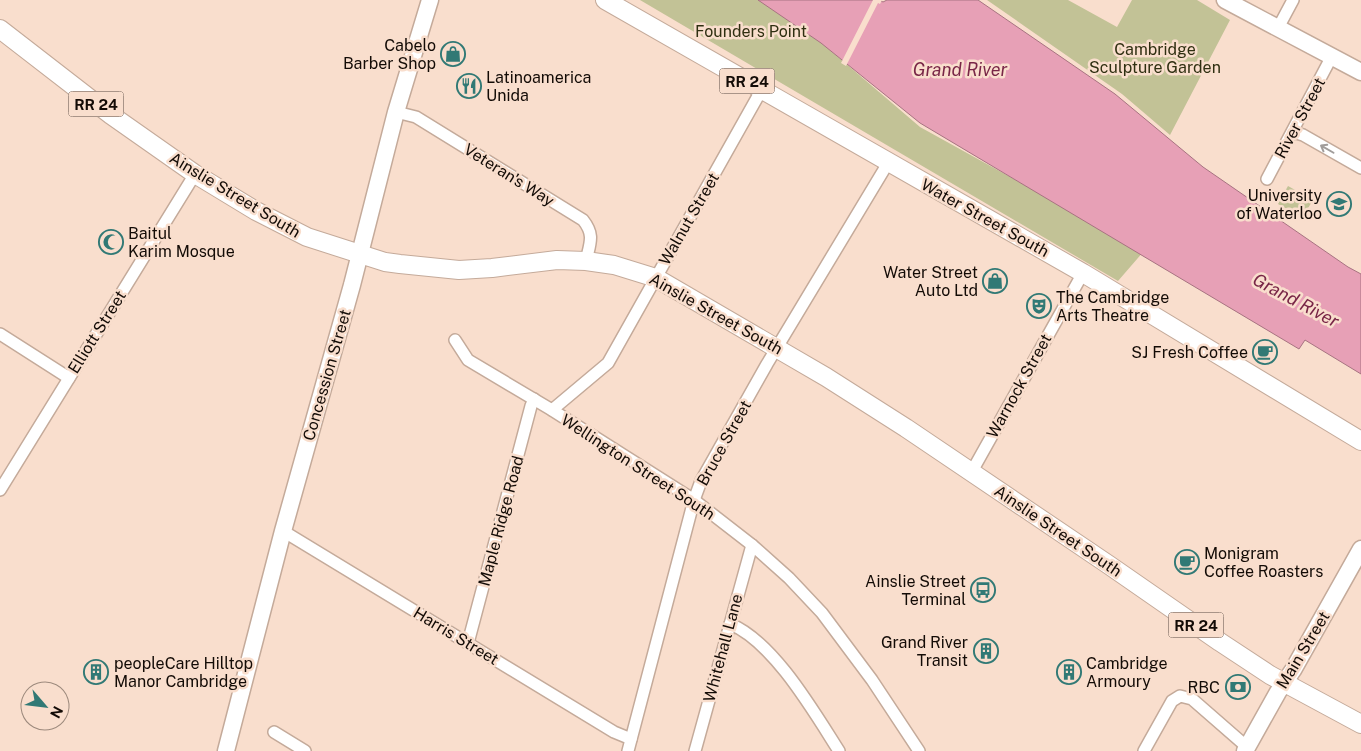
<svg xmlns="http://www.w3.org/2000/svg" width="1361" height="751" font-family="'Public Sans',sans-serif">
<style>
.green{fill:#c2c296}
.water{fill:#e7a0b6;stroke:#a77381}
.pier{fill:#f9decd}
.lines{fill:none;stroke-linecap:round;stroke-linejoin:round}
.street-casing{stroke:#c4aa9a;stroke-width:14}
.secondary-casing{stroke:#c4aa9a;stroke-width:19}
.primary-casing{stroke:#c4aa9a;stroke-width:20}
.street{stroke:#fff;stroke-width:11}
.secondary{stroke:#fff;stroke-width:16}
.primary{stroke:#fff;stroke-width:18}
.oneway{stroke:#a19d9b}
.labels{text-anchor:middle;dominant-baseline:central;stroke-width:5;stroke-linejoin:round;paint-order:stroke}
.shield{fill:#f9decd;stroke:#584a42;stroke-width:1}
.shield-label{font-size:15px;font-weight:bold;fill:#130b06}
.park-label{font-size:16px;fill:#2f2f11;stroke:#f9decd}
.poi-label{font-size:16px;fill:#130b06;stroke:#f9decd;text-anchor:end}
.street-label{font-size:16px;fill:#130b06;stroke:#f9decd}
.water-label{font-size:18px;font-style:italic;fill:#792647;stroke:#f9decd}
</style>
<rect width="100%" height="100%" fill="#f9decd"/>
<!-- green -->
<g class="green">
<polygon points="640,0 759,0 816,38 920,127 1144,251 1118,281"/>
<polygon points="987,0 1068,0 1117,27 1132,0 1197,0 1230,20 1170,135 1122,94"/>
<polygon points="1288,186 1313,200 1302,218 1278,204"/>
</g>
<!-- water -->
<polygon class="water" points="758,0 879,0 883,2 887,0 978,0 1115,94 1203,167 1348,267 1361,274 1361,374 1305,340 1299,349 920,123 821,43"/>
<!-- pier -->
<polygon class="pier" points="873,0 882,0 880,4 878,3 846,66 841,63"/>
<g class="lines">
<defs>
<g id="street">
<polyline points="1278,28 1293,0"/>
<path d="M396 112 416 117 583 220C595 235 590 243 586 261"/>
<polyline points="1293,132 1303,135 1361,168"/>
<polyline points="1267,179 1332,56"/>
<polyline points="0,334 69,378"/>
<polyline points="455,340 468,360 552,410 694,500 752,545 789,578 822,613 872,680 919,751"/>
<polyline points="552,410 608,363 762,89"/>
<polyline points="971,473 1083,273"/>
<polyline points="0,490 195,174"/>
<polyline points="283,531 614,732 631,739"/>
<path d="M730 624C773 641 814 712 839 751"/>
<polyline points="468,643 531,406 534,399"/>
<polyline points="274,732 305,751"/>
<polyline points="628,751 694,500 701,481 767,364 888,163"/>
<polyline points="695,751 752,545"/>
<polyline points="1144,751 1172,701 1180,696 1192,699 1247,747"/>
</g>
<g id="secondary">
<polyline points="1225,0 1361,72"/>
<polyline points="226,751 283,531 352,285 396,112 430,0"/>
<polyline points="1245,751 1278,692 1293,670 1361,549"/>
</g>
<g id="primary">
<polyline points="605,0 1083,273 1361,441"/>
<polyline points="0,29 111,115 195,174 256,211 307,237 385,262 400,264 459,270 492,268 557,260 586,261 614,265 656,278 826,377 906,428 1109,565 1220,642 1270,675 1361,724"/>
</g>
</defs>
<!-- street casing -->
<use href="#street" class="street-casing"/>
<!-- secondary casing -->
<use href="#secondary" class="secondary-casing"/>
<!-- primary casing -->
<use href="#primary" class="primary-casing"/>
<!-- street -->
<use href="#street" class="street"/>
<!-- secondary -->
<use href="#secondary" class="secondary"/>
<!-- primary -->
<use href="#primary" class="primary"/>
</g>
<!-- one-way arrows -->
<defs><path id="oneway-shaft" d="M-6 0H5M1.5-3L5.5 0L1.5 3" fill="none" stroke-width="1.6" stroke-linecap="round" stroke-linejoin="round" transform="scale(1.25)"/></defs>
<use class="oneway" href="#oneway-shaft" transform="translate(1327 149) rotate(-150)"/>
<!-- icons -->
<defs>
<symbol id="shop-ring" viewBox="-11 -11 22 22"><circle r="9.5" fill="#f9decd" stroke="#317975" stroke-width="1.5"/><path d="M-5-2.5h2.3a2.7 3.5 0 0 1 5.4 0H5L5.5 6h-11ZM-1.5-2.5h3a1.5 2.3 0 0 0-3 0Z" fill="#317975"/></symbol>
<symbol id="restaurant-ring" viewBox="-11 -11 22 22"><circle r="9.5" fill="#f9decd" stroke="#317975" stroke-width="1.5"/><path d="M-5-6h1v4h1v-4h1v4h1v-4h1v5L-1.5 .5V6h-2V.5L-5-1ZM5-6V6H3V1.5H1.5Q1.5-4 5-6Z" fill="#317975"/></symbol>
<symbol id="university-ring" viewBox="-11 -11 22 22"><circle r="9.5" fill="#f9decd" stroke="#317975" stroke-width="1.5"/><path d="M0-5L7-2L0 1L-7-2ZM-4 1L0 2.5L4 1V4Q0 6-4 4Z" fill="#317975"/></symbol>
<symbol id="mosque-ring" viewBox="-11 -11 22 22"><circle r="9.5" fill="#f9decd" stroke="#317975" stroke-width="1.5"/><path d="M3.5-4.9A6 6 0 1 0 3.5 4.9A5 5 0 1 1 3.5-4.9Z" fill="#317975"/></symbol>
<symbol id="theatre-ring" viewBox="-11 -11 22 22"><circle r="9.5" fill="#f9decd" stroke="#317975" stroke-width="1.5"/><path d="M-5-5.5Q0-4 5-5.5V0Q5 5 0 6Q-5 5-5 0ZM-3.3-2.5H-1v1.5H-3.3ZM1-2.5H3.3v1.5H1ZM-2.8 1Q0 5.5 2.8 1Z" fill="#317975"/></symbol>
<symbol id="cafe-ring" viewBox="-11 -11 22 22"><circle r="9.5" fill="#f9decd" stroke="#317975" stroke-width="1.5"/><path d="M-5.5-4.5H6V0H3Q3 3.5 0 3.5H-2.5Q-5.5 3.5-5.5 0ZM3-3.2v2h1.7v-2ZM-6 4.5H4V6H-6Z" fill="#317975"/></symbol>
<symbol id="bus-ring" viewBox="-11 -11 22 22"><circle r="9.5" fill="#f9decd" stroke="#317975" stroke-width="1.5"/><path d="M-5-6H5V4H4V6H2V4H-2V6H-4V4H-5ZM-3.5-4V0h7V-4ZM-3.5 1.2v1.5H-2V1.2ZM2 1.2v1.5H3.5V1.2Z" fill="#317975"/></symbol>
<symbol id="building-ring" viewBox="-11 -11 22 22"><circle r="9.5" fill="#f9decd" stroke="#317975" stroke-width="1.5"/><path d="M-4-6H4V6H1V3H-1V6H-4ZM-2.5-4.3h1.7v1.8h-1.7ZM.8-4.3h1.7v1.8H.8ZM-2.5-1h1.7V.8h-1.7ZM.8-1h1.7V.8H.8Z" fill="#317975"/></symbol>
<symbol id="bank-ring" viewBox="-11 -11 22 22"><circle r="9.5" fill="#f9decd" stroke="#317975" stroke-width="1.5"/><path d="M-6-4H6V4H-6ZM0-2.3a2.3 2.3 0 1 0 0 4.6a2.3 2.3 0 1 0 0-4.6Z" fill="#317975"/></symbol>
</defs>
<g fill-rule="evenodd">
<use href="#shop-ring" x="439" y="40" width="28" height="28"/>
<use href="#restaurant-ring" x="455" y="72" width="28" height="28"/>
<use href="#university-ring" x="1325" y="190" width="28" height="28"/>
<use href="#mosque-ring" x="97" y="228" width="28" height="28"/>
<use href="#shop-ring" x="981" y="267" width="28" height="28"/>
<use href="#theatre-ring" x="1025" y="292" width="28" height="28"/>
<use href="#cafe-ring" x="1251" y="338" width="28" height="28"/>
<use href="#cafe-ring" x="1173" y="548" width="28" height="28"/>
<use href="#bus-ring" x="969" y="576" width="28" height="28"/>
<use href="#building-ring" x="972" y="637" width="28" height="28"/>
<use href="#building-ring" x="82" y="658" width="28" height="28"/>
<use href="#building-ring" x="1055" y="658" width="28" height="28"/>
<use href="#bank-ring" x="1224" y="673" width="28" height="28"/>
</g>
<g class="labels">
<!-- shield labels -->
<g class="shield">
<rect x="719.5" y="68.5" width="55" height="25" rx="4"/>
<rect x="68.5" y="91.5" width="55" height="25" rx="4"/>
<rect x="1168.5" y="612.5" width="55" height="25" rx="4"/>
</g>
<g class="shield-label">
<text x="747" y="81">RR 24</text>
<text x="96" y="104">RR 24</text>
<text x="1196" y="625">RR 24</text>
</g>
<!-- park labels -->
<g class="park-label">
<text x="751" y="31">Founders Point</text>
<text x="1155" y="49">Cambridge<tspan x="1155" dy="18">Sculpture Garden</tspan></text>
</g>
<!-- poi labels -->
<g class="poi-label">
<text x="436" y="45">Cabelo<tspan x="436" dy="18">Barber Shop</tspan></text>
<text x="486" y="77" text-anchor="start">Latinoamerica<tspan x="486" dy="18">Unida</tspan></text>
<text x="1322" y="195">University<tspan x="1322" dy="18">of Waterloo</tspan></text>
<text x="128" y="233" text-anchor="start">Baitul<tspan x="128" dy="18">Karim Mosque</tspan></text>
<text x="978" y="272">Water Street<tspan x="978" dy="18">Auto Ltd</tspan></text>
<text x="1056" y="297" text-anchor="start">The Cambridge<tspan x="1056" dy="18">Arts Theatre</tspan></text>
<text x="1248" y="352">SJ Fresh Coffee</text>
<text x="1204" y="553" text-anchor="start">Monigram<tspan x="1204" dy="18">Coffee Roasters</tspan></text>
<text x="966" y="581">Ainslie Street<tspan x="966" dy="18">Terminal</tspan></text>
<text x="968" y="642">Grand River<tspan x="968" dy="18">Transit</tspan></text>
<text x="114" y="663" text-anchor="start">peopleCare Hilltop<tspan x="114" dy="18">Manor Cambridge</tspan></text>
<text x="1086" y="663" text-anchor="start">Cambridge<tspan x="1086" dy="18">Armoury</tspan></text>
<text x="1220" y="687">RBC</text>
</g>
<!-- street labels -->
<g class="street-label">
<text transform="translate(1300 118) rotate(-62)">River Street</text>
<text transform="translate(509 175) rotate(32)">Veteran's Way</text>
<text transform="translate(235 195) rotate(31)">Ainslie Street South</text>
<text transform="translate(985 218) rotate(29)">Water Street South</text>
<text transform="translate(689 219) rotate(-60)">Walnut Street</text>
<text transform="translate(716 314) rotate(29)">Ainslie Street South</text>
<text transform="translate(97 332) rotate(-58)">Elliott Street</text>
<text transform="translate(327 375) rotate(-74)">Concession Street</text>
<text transform="translate(1019 386) rotate(-61)">Warnock Street</text>
<text transform="translate(724 443) rotate(-61)">Bruce Street</text>
<text transform="translate(638 467) rotate(33)">Wellington Street South</text>
<text transform="translate(501 521) rotate(-75)">Maple Ridge Road</text>
<text transform="translate(1058 531) rotate(34)">Ainslie Street South</text>
<text transform="translate(456 636) rotate(31)">Harris Street</text>
<text transform="translate(723 648) rotate(-75)">Whitehall Lane</text>
<text transform="translate(1303 650) rotate(-59)">Main Street</text>
</g>
<!-- water labels -->
<g class="water-label">
<text x="960" y="69">Grand River</text>
<text transform="translate(1296 300) rotate(28)">Grand River</text>
</g>
</g>
<!-- north arrow -->
<g transform="translate(45 706) rotate(118)"><circle r="24" fill="#f9decd" stroke="#9d8a7d"/>
<path d="M0-4L9 19L0 12L-9 19Z" fill="#317975"/>
<text y="-8" font-size="14" font-weight="bold" text-anchor="middle" fill="#130b06">N</text>
</g>
</svg>
